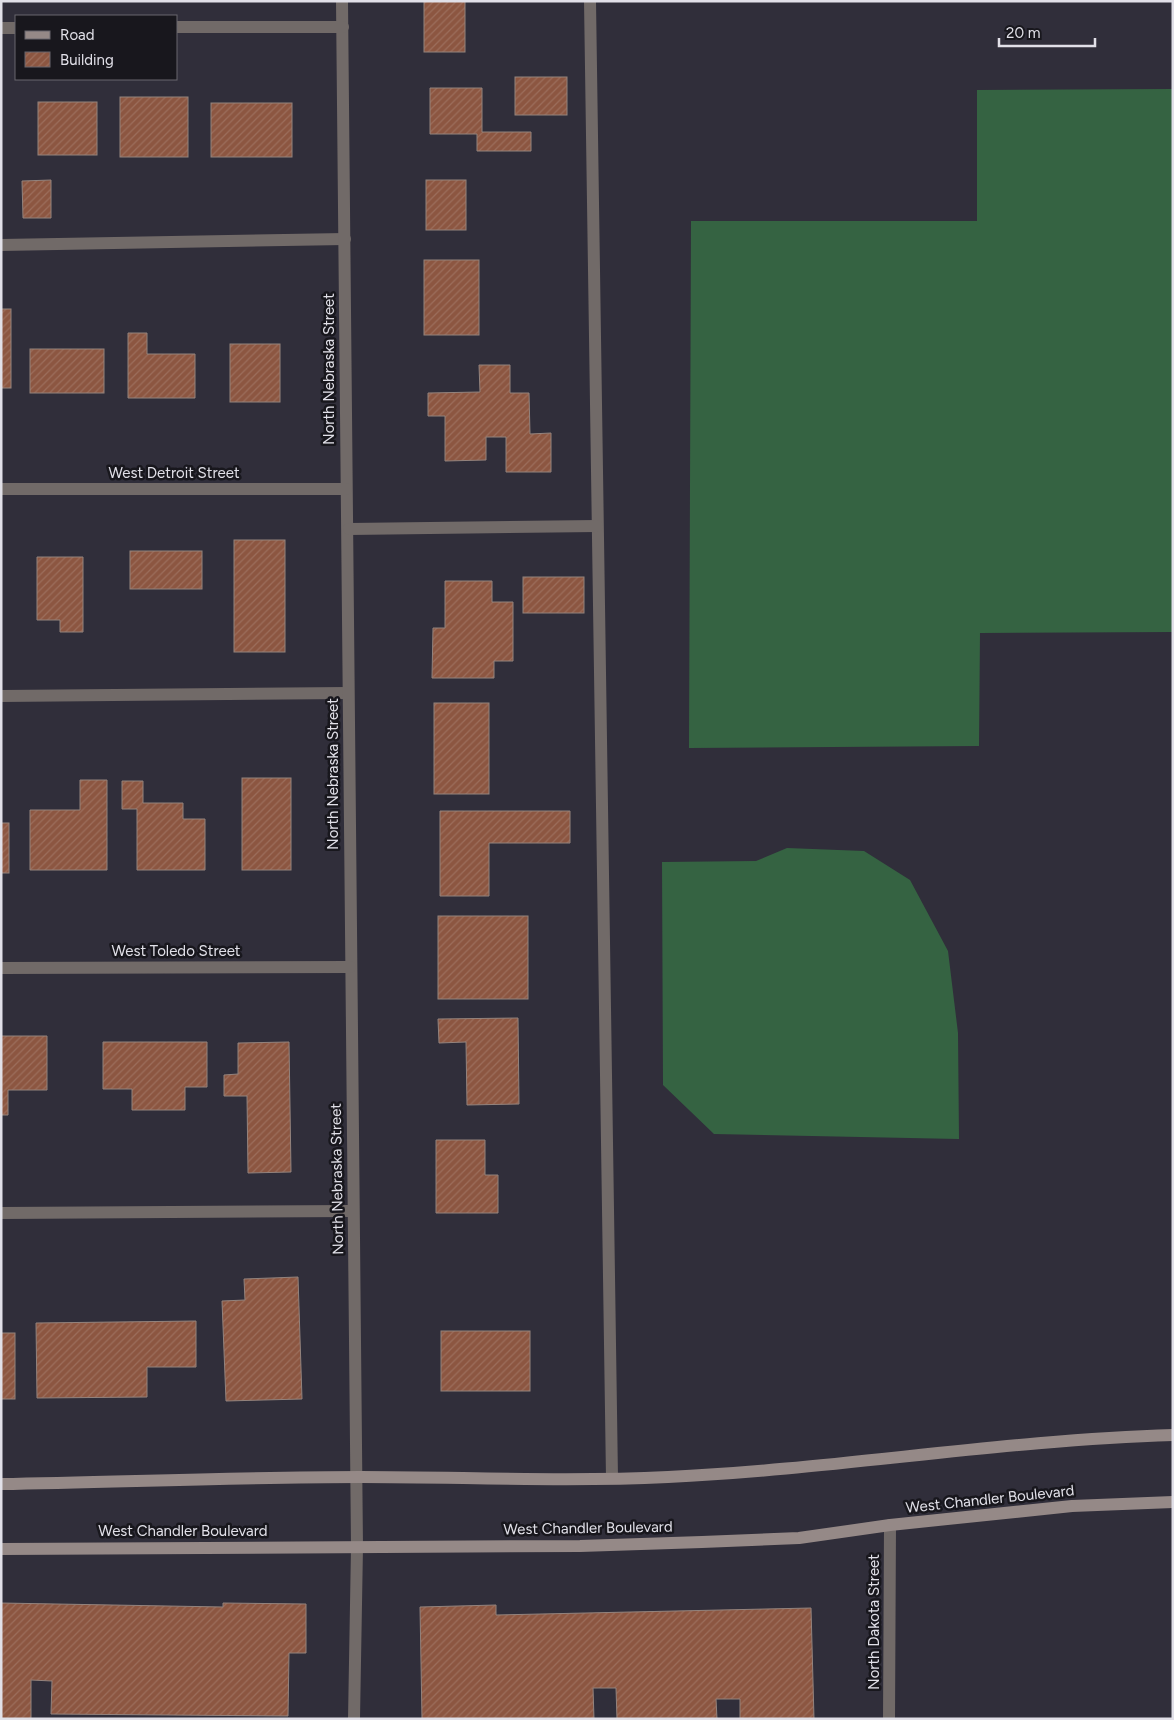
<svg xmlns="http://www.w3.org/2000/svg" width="1174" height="1720" font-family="Figtree,sans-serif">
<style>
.grass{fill:#356342}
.building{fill:url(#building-hatch);stroke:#93837d}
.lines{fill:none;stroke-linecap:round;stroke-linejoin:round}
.service{stroke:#716a68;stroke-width:12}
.minor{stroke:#716a68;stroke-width:12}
.secondary{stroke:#958987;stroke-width:12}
.labels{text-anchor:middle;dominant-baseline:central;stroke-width:5;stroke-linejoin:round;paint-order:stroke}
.street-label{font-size:15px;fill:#e1e0e8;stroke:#18171d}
</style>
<defs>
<pattern id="building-hatch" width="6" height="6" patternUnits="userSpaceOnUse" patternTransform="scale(1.25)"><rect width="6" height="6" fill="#8c5641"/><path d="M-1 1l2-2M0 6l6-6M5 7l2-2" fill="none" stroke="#9c6e5c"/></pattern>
</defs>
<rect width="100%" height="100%" fill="#302e3a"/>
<!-- grass -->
<g class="grass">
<polygon points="1173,89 1173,632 980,633 979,746 689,748 691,221 977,221 977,90"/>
<polygon points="787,848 864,851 910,880 948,951 958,1033 959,1139 714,1134 663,1085 662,862 756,861"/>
</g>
<!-- building -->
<g class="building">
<rect x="424" y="1" width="41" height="51"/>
<rect x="515" y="77" width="52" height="38"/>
<polygon points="430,88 482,88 482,132 531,132 531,151 477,151 477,134 430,134"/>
<rect x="120" y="97" width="68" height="60"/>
<rect x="38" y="102" width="59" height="53"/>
<rect x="211" y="103" width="81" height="54"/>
<polygon points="51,180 51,218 23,218 22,181"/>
<rect x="426" y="180" width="40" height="50"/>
<rect x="424" y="260" width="55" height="75"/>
<rect x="1" y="309" width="10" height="79"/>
<polygon points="128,333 147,333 147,354 195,354 195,398 128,398"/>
<rect x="230" y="344" width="50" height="58"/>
<rect x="30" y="349" width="74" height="44"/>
<polygon points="479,365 510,365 510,393 529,393 530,434 551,433 551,472 506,472 506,437 486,437 486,460 445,461 445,416 428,416 428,393 480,392"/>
<rect x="234" y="540" width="51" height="112"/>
<rect x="130" y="551" width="72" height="38"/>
<polygon points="37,557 83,557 83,632 60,632 60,620 37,620"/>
<rect x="523" y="577" width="61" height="36"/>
<polygon points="445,581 492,581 492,602 513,602 513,661 494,661 494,678 432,678 433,628 445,628"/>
<rect x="434" y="703" width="55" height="91"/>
<rect x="242" y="778" width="49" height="92"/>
<polygon points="80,780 107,780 107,870 30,870 30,810 80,810"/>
<polygon points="122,781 143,781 143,803 183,803 183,819 205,819 205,870 137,870 137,809 122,809"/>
<polygon points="440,811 570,811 570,843 489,843 489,896 440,896"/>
<rect x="1" y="823" width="8" height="50"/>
<rect x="438" y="916" width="90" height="83"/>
<polygon points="518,1018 519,1104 467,1105 466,1042 439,1043 438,1019"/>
<polygon points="1,1036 47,1036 47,1090 8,1090 8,1115 1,1115"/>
<polygon points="103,1042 207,1042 207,1087 185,1087 185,1110 132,1110 132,1089 103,1089"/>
<polygon points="289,1042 291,1172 248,1173 247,1096 224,1096 224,1075 238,1074 238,1043"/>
<polygon points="436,1140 485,1140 485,1175 498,1175 498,1213 436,1213"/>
<polygon points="298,1277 302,1399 226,1401 222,1301 245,1300 244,1279"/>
<polygon points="196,1321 196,1367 147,1367 147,1397 37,1398 36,1323"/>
<rect x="441" y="1331" width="89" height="60"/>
<rect x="1" y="1333" width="14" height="66"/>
<polygon points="1,1603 223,1607 223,1603 306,1604 306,1653 289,1653 288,1716 51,1714 52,1681 31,1680 31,1719 1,1719"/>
<polygon points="496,1605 496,1615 811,1608 814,1719 740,1719 740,1699 716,1699 717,1719 617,1719 616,1688 593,1688 594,1719 422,1719 420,1607"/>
</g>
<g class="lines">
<!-- service -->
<g class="service">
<polyline points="590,1 612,1478"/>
<polyline points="1,245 345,239"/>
<polyline points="1,696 348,693"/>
<polyline points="1,1213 353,1211"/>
<polyline points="354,1719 357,1547"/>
</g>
<!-- minor -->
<g class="minor">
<polyline points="342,1 357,1547"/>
<polyline points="176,27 343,27"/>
<polyline points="1,28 16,28"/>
<polyline points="1,489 346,489"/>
<polyline points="349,529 597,526"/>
<polyline points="1,968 350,967"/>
<polyline points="889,1719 890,1525"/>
</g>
<!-- secondary -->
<g class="secondary">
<path d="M1 1484C121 1482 241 1477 361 1477 463 1477 566 1482 668 1477 837 1469 1004 1440 1173 1435"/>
<polyline points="1,1549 580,1546 702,1542 799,1538 890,1525 1072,1506 1173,1502"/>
</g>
</g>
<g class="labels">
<!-- street labels -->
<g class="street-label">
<text transform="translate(329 369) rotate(-90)">North Nebraska Street</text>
<text x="174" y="473">West Detroit Street</text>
<text transform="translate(333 774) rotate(-90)">North Nebraska Street</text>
<text x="176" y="951">West Toledo Street</text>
<text transform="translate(337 1179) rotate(-91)">North Nebraska Street</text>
<text transform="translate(990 1499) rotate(-6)">West Chandler Boulevard</text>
<text transform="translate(588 1528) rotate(-1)">West Chandler Boulevard</text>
<text x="183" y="1531">West Chandler Boulevard</text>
<text transform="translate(874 1622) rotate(-90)">North Dakota Street</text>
</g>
</g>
<!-- border -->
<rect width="1174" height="1720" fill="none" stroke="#e1e0e8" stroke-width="5"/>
<!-- legend -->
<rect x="15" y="15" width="162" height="65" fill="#18171d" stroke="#68676e"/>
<rect x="25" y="31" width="25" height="8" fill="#958987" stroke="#68676e"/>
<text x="60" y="40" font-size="15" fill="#e1e0e8">Road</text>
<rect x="25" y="52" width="25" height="15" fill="url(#building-hatch)" stroke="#68676e"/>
<text x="60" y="65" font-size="15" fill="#e1e0e8">Building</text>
<!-- scale -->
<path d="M999 38v8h96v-8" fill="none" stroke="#e1e0e8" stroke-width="2.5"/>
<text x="1006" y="38" font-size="15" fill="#e1e0e8" stroke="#18171d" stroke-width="4" paint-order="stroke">20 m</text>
</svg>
